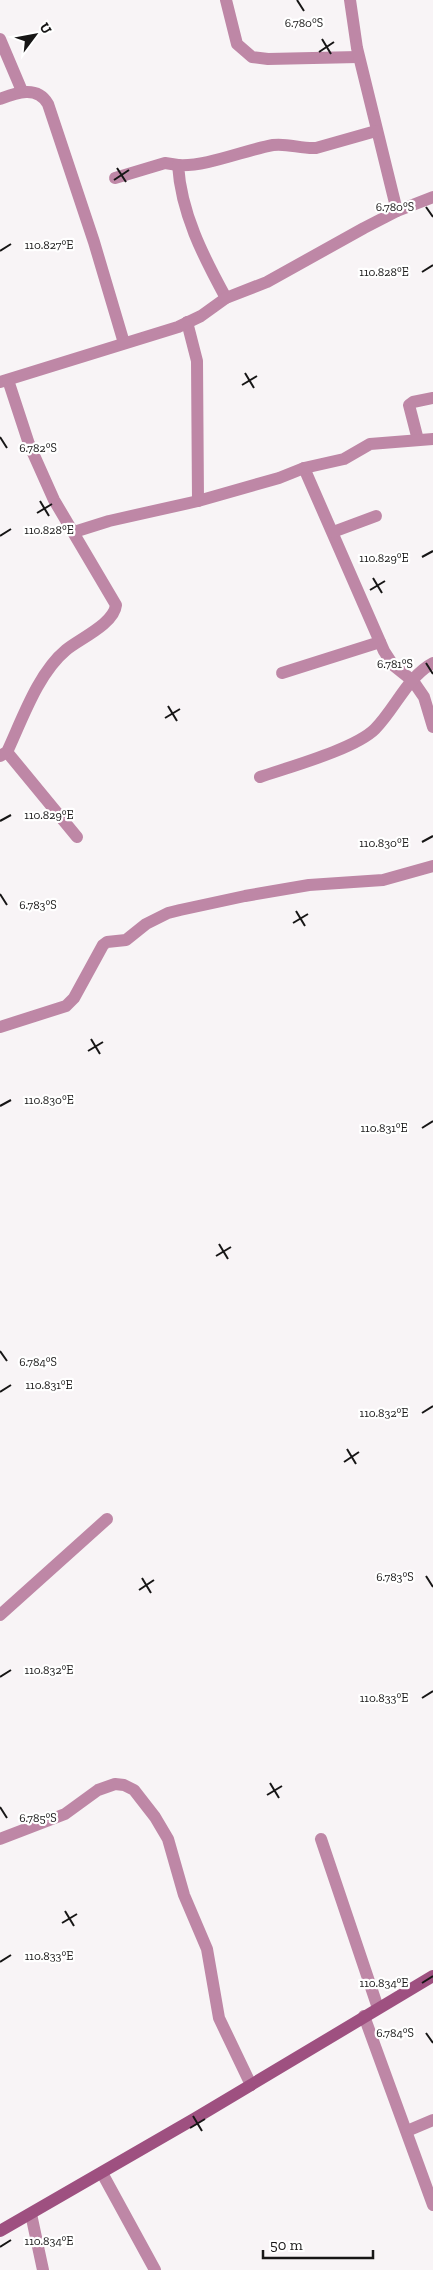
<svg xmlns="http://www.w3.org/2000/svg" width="433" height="2270" font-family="'Zilla Slab',serif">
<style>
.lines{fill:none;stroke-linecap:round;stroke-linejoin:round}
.minor{stroke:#be87a6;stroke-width:12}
.secondary{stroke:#9e5080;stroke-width:12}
.ticks{fill:none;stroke:#171616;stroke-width:2}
.ticks-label{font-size:12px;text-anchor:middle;fill:#171616;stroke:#fff;stroke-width:4.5;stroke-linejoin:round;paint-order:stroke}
</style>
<rect width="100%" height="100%" fill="#f8f4f6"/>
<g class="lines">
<!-- minor -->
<g class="minor">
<polyline points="226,0 237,44 252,57 268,59 358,57"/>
<polyline points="350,0 357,48 397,211"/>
<polyline points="0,39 22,91"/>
<path d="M0 99C16 93 37 85 48 104L94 242 124 343"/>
<polyline points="115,178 165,163 178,165"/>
<path d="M226 298C203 256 181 213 178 165 206 167 245 150 273 145 288 143 301 149 316 148L376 131"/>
<polyline points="187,322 197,361 198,501"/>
<polyline points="0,382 178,327 201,316 226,298 267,282 364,228 397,211 433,197"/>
<polyline points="418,440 409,405 413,402 433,398"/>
<polyline points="304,468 384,651 393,665 413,681 424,697 433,727"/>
<polyline points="74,532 109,521 198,501 279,478 304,468 344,459 370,444 433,439"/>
<polyline points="333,532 376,516"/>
<polyline points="282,673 380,642"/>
<polyline points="7,752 77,837"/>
<path d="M0 756 7 752C22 720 38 673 66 650 79 639 114 624 116 605L54 500 29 444 8 380"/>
<path d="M260 777C289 767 355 749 375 729 395 709 408 676 433 663"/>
<polyline points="0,1027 66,1006 74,998 103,945 107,942 126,940 146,924 168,913 180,910 245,896 309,885 383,880 433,866"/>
<polyline points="0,1615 107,1519"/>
<polyline points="0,1839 65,1814 98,1790 115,1784 124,1785 134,1790 155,1817 168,1839 184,1895 207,1949 219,2018 251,2085"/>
<polyline points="321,1839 378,2008"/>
<polyline points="364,2016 433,2205"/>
<polyline points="407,2131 433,2120"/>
<polyline points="102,2173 155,2270"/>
<polyline points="31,2214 43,2270"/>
</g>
<!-- secondary -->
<polyline class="secondary" points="0,2231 194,2119 433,1976"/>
</g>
<!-- ticks -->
<path class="ticks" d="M297 0 304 11M322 39 331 54M319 52 334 42M117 168 126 182M114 180 129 170M426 207 433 217M0 251 11 244M422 272 433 265M245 373 254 388M242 385 257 376M0 437 7 448M40 501 49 516M37 513 52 504M0 536 11 529M422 557 433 551M373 578 382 593M370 590 385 581M426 663 433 674M168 706 177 721M165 718 180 709M0 821 11 815M422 842 433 836M0 894 7 905M296 911 305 926M293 923 308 914M91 1039 100 1054M88 1051 103 1042M0 1106 11 1100M422 1128 433 1121M219 1244 228 1259M216 1256 231 1247M0 1351 7 1361M0 1392 11 1385M422 1413 433 1406M347 1449 356 1464M344 1462 359 1452M426 1576 433 1587M142 1578 151 1593M139 1590 154 1580M0 1677 11 1670M422 1698 433 1691M270 1783 279 1798M267 1795 282 1786M0 1807 7 1818M65 1911 74 1926M62 1923 77 1914M0 1962 11 1955M422 1983 433 1976M426 2033 433 2043M193 2116 202 2131M190 2128 205 2119M0 2247 11 2240"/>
<g class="ticks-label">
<text x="304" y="27">6.780°S</text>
<text x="395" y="211">6.780°S</text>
<text x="49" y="249">110.827°E</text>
<text x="384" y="276">110.828°E</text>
<text x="38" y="452">6.782°S</text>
<text x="49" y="534">110.828°E</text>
<text x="384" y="562">110.829°E</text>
<text x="395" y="668">6.781°S</text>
<text x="49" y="819">110.829°E</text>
<text x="384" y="847">110.830°E</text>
<text x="38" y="909">6.783°S</text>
<text x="49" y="1104">110.830°E</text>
<text x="384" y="1132">110.831°E</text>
<text x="38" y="1366">6.784°S</text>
<text x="49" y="1389">110.831°E</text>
<text x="384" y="1417">110.832°E</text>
<text x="395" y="1581">6.783°S</text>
<text x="49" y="1674">110.832°E</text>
<text x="384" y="1702">110.833°E</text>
<text x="38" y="1822">6.785°S</text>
<text x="49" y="1960">110.833°E</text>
<text x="384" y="1987">110.834°E</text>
<text x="395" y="2037">6.784°S</text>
<text x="49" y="2245">110.834°E</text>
</g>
<!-- north arrow -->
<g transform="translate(35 35) rotate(58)" stroke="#ffffff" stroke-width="4" paint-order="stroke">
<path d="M0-4L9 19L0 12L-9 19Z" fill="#171616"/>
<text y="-8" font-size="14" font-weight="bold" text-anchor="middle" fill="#171616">U</text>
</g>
<!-- scale -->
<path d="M263 2250v8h110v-8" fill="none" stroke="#171616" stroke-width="2.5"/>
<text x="270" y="2250" font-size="15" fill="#171616" stroke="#ffffff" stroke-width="4" paint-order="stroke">50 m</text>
</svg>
